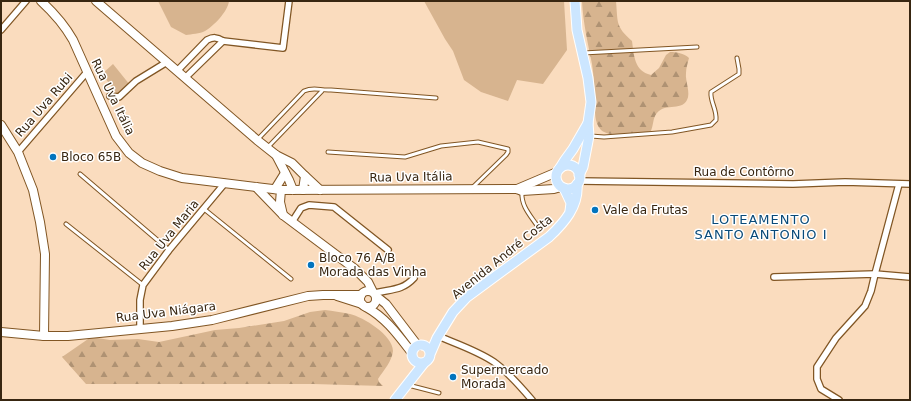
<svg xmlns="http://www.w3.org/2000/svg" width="911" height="401" font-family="'DejaVu Sans',sans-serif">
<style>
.forest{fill:url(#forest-firs)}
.green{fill:#d7b48f}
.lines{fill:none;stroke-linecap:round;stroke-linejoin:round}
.lane-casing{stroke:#815624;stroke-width:5}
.street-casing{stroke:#815624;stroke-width:8}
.secondary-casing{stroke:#815624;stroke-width:10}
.primary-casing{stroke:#fff;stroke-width:11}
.lane{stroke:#fff;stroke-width:3}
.street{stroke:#fff;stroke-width:5.5}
.secondary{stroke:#fff;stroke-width:8}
.primary{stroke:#cce6ff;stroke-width:9}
.poi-dot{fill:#0274be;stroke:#fff;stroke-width:1.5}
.labels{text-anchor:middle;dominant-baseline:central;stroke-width:3;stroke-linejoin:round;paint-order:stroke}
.street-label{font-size:12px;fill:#382611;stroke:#fff}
.poi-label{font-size:12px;fill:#382611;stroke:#fff;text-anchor:start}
.neighbourhood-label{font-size:13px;letter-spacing:1px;fill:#094a79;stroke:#fff}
</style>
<defs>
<pattern id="forest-firs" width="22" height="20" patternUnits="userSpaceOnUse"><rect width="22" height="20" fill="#d7b48f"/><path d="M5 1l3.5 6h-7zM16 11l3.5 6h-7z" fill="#af9273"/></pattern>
</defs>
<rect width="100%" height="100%" fill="#fadcbe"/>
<!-- forest -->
<g class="forest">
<path d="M582 1H616C618 22 615 26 632 41 634 55 634 71 651 75L659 68 666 55 670 52C676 52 684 53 689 58 688 62 686 68 686 73 685 81 691 93 687 100 681 112 663 101 655 116 653 120 653 126 651 131 642 135 609 138 601 130 594 123 595 110 595 101 594 89 594 76 592 64 588 43 583 23 582 1Z"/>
<path d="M325 310C333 311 341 312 350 314 363 317 393 335 393 351 392 361 384 370 378 379L379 382 383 386 313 384H86L62 357 91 337 110 340 138 339 159 342 215 330 239 328 284 321 310 312Z"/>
</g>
<!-- green -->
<g class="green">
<path d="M158 1H229C228 11 214 26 205 31 200 34 191 34 186 35L171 27Z"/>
<polygon points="424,1 564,1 567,50 543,84 517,80 508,101 481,92 464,80 453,51 445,39"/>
<polygon points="113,64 130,85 118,95 102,74"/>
</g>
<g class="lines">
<defs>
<g id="lane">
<polyline points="583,53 697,47"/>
<path d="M591 136 604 137 672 132 711 125 716 120C717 109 710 102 711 92L739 74V69L737 58"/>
<path d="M258 139 304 91C315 86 320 91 331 90L436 98"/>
<polyline points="268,147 322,91"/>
<polyline points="328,152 405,157 441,146 478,142 508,149 508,152 506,155 473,187"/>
<polyline points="80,174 169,250"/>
<path d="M522 192C521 205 529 214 536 224"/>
<polyline points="204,209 291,279"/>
<polyline points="66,224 143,285"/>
<polyline points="408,385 439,393"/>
</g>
<g id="street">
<polyline points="1,30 26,1"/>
<path d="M177 71 207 40C213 37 217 37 223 41L283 48 289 1"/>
<polyline points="185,78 223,41"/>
<polyline points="110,96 119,97 136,81 167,62"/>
<polyline points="18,152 87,72"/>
<polyline points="579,181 793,184 845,182 910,184"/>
<polyline points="292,222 301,208 309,205 334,207 388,250"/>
<polyline points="774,277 875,274 910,277"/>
<path d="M375 293C391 289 402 291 414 278"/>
<polyline points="140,329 140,300 143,285 169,250 225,183"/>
<path d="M438 336C457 344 478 351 494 362 508 372 521 387 532 400"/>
<polyline points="839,400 821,389 817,379 817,367 836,338 865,306 871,291 875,274 899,184"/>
</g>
<g id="secondary">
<path d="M41 1C54 13 64 24 73 40L116 136 129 153 142 163 160 171 182 178 199 180 281 190 517 189 522 191 554 189 561 187"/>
<polyline points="96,1 257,140 276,155 292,163 305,176 303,190"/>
<polyline points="1,125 18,152 33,190 40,222 45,254 44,336"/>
<polyline points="276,155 289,180 293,190"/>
<polyline points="305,176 320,190"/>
<polyline points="256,187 283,215 355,269 368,282 373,292"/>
<polyline points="275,189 285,173"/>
<polyline points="517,189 557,172"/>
<polyline points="281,190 280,202 283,215"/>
<circle cx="368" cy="299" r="8"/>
<polyline points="337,296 362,304"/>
<polyline points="376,296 386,304 418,346"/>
<path d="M366 307C386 318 398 335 412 353"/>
<polyline points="1,332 44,336 68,336 172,326 212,320 308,296 323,295 361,295"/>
</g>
<g id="primary">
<polyline points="575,1 577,30 588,78 591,102 588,123 589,136 583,167 579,175"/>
<circle cx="568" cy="177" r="12"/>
<polyline points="560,168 565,160 573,149 588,123"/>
<polyline points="564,188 571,203 570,211"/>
<circle cx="421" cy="354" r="9"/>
<path d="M431 352 437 338 453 312 467 297 549 237C564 223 579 206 577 184"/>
<polyline points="395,400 424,363"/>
</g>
</defs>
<!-- lane casing -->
<use href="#lane" class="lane-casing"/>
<!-- street casing -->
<use href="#street" class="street-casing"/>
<!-- secondary casing -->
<use href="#secondary" class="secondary-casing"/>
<!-- primary casing -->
<use href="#primary" class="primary-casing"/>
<!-- lane -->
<use href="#lane" class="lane"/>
<!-- street -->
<use href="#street" class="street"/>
<!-- secondary -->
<use href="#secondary" class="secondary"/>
<!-- primary -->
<use href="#primary" class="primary"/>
</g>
<!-- markers -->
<g class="poi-dot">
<circle cx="53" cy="157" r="4"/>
<circle cx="595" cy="210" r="4"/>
<circle cx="311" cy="265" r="4"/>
<circle cx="453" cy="377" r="4"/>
</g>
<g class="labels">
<!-- street labels -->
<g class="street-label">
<text transform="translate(113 97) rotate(64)">Rua Uva Itália</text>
<text transform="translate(44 105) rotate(-49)">Rua Uva Rubi</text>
<text x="744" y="172">Rua de Contôrno</text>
<text transform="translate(411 177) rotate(-1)">Rua Uva Itália</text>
<text transform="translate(169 235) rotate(-51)">Rua Uva Maria</text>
<text transform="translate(502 257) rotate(-39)">Avenida André Costa</text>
<text transform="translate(166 312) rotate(-7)">Rua Uva Niágara</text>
</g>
<!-- poi labels -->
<g class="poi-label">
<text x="61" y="157">Bloco 65B</text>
<text x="603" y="210">Vale da Frutas</text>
<text x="319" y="258">Bloco 76 A/B<tspan x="319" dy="14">Morada das Vinha</tspan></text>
<text x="461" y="370">Supermercado<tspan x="461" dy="14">Morada</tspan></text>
</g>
<!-- neighbourhood labels -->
<g class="neighbourhood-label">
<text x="761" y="219">LOTEAMENTO<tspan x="761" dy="15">SANTO ANTONIO I</tspan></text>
</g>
</g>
<!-- border -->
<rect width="911" height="401" fill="none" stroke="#382611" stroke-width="4"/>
</svg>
